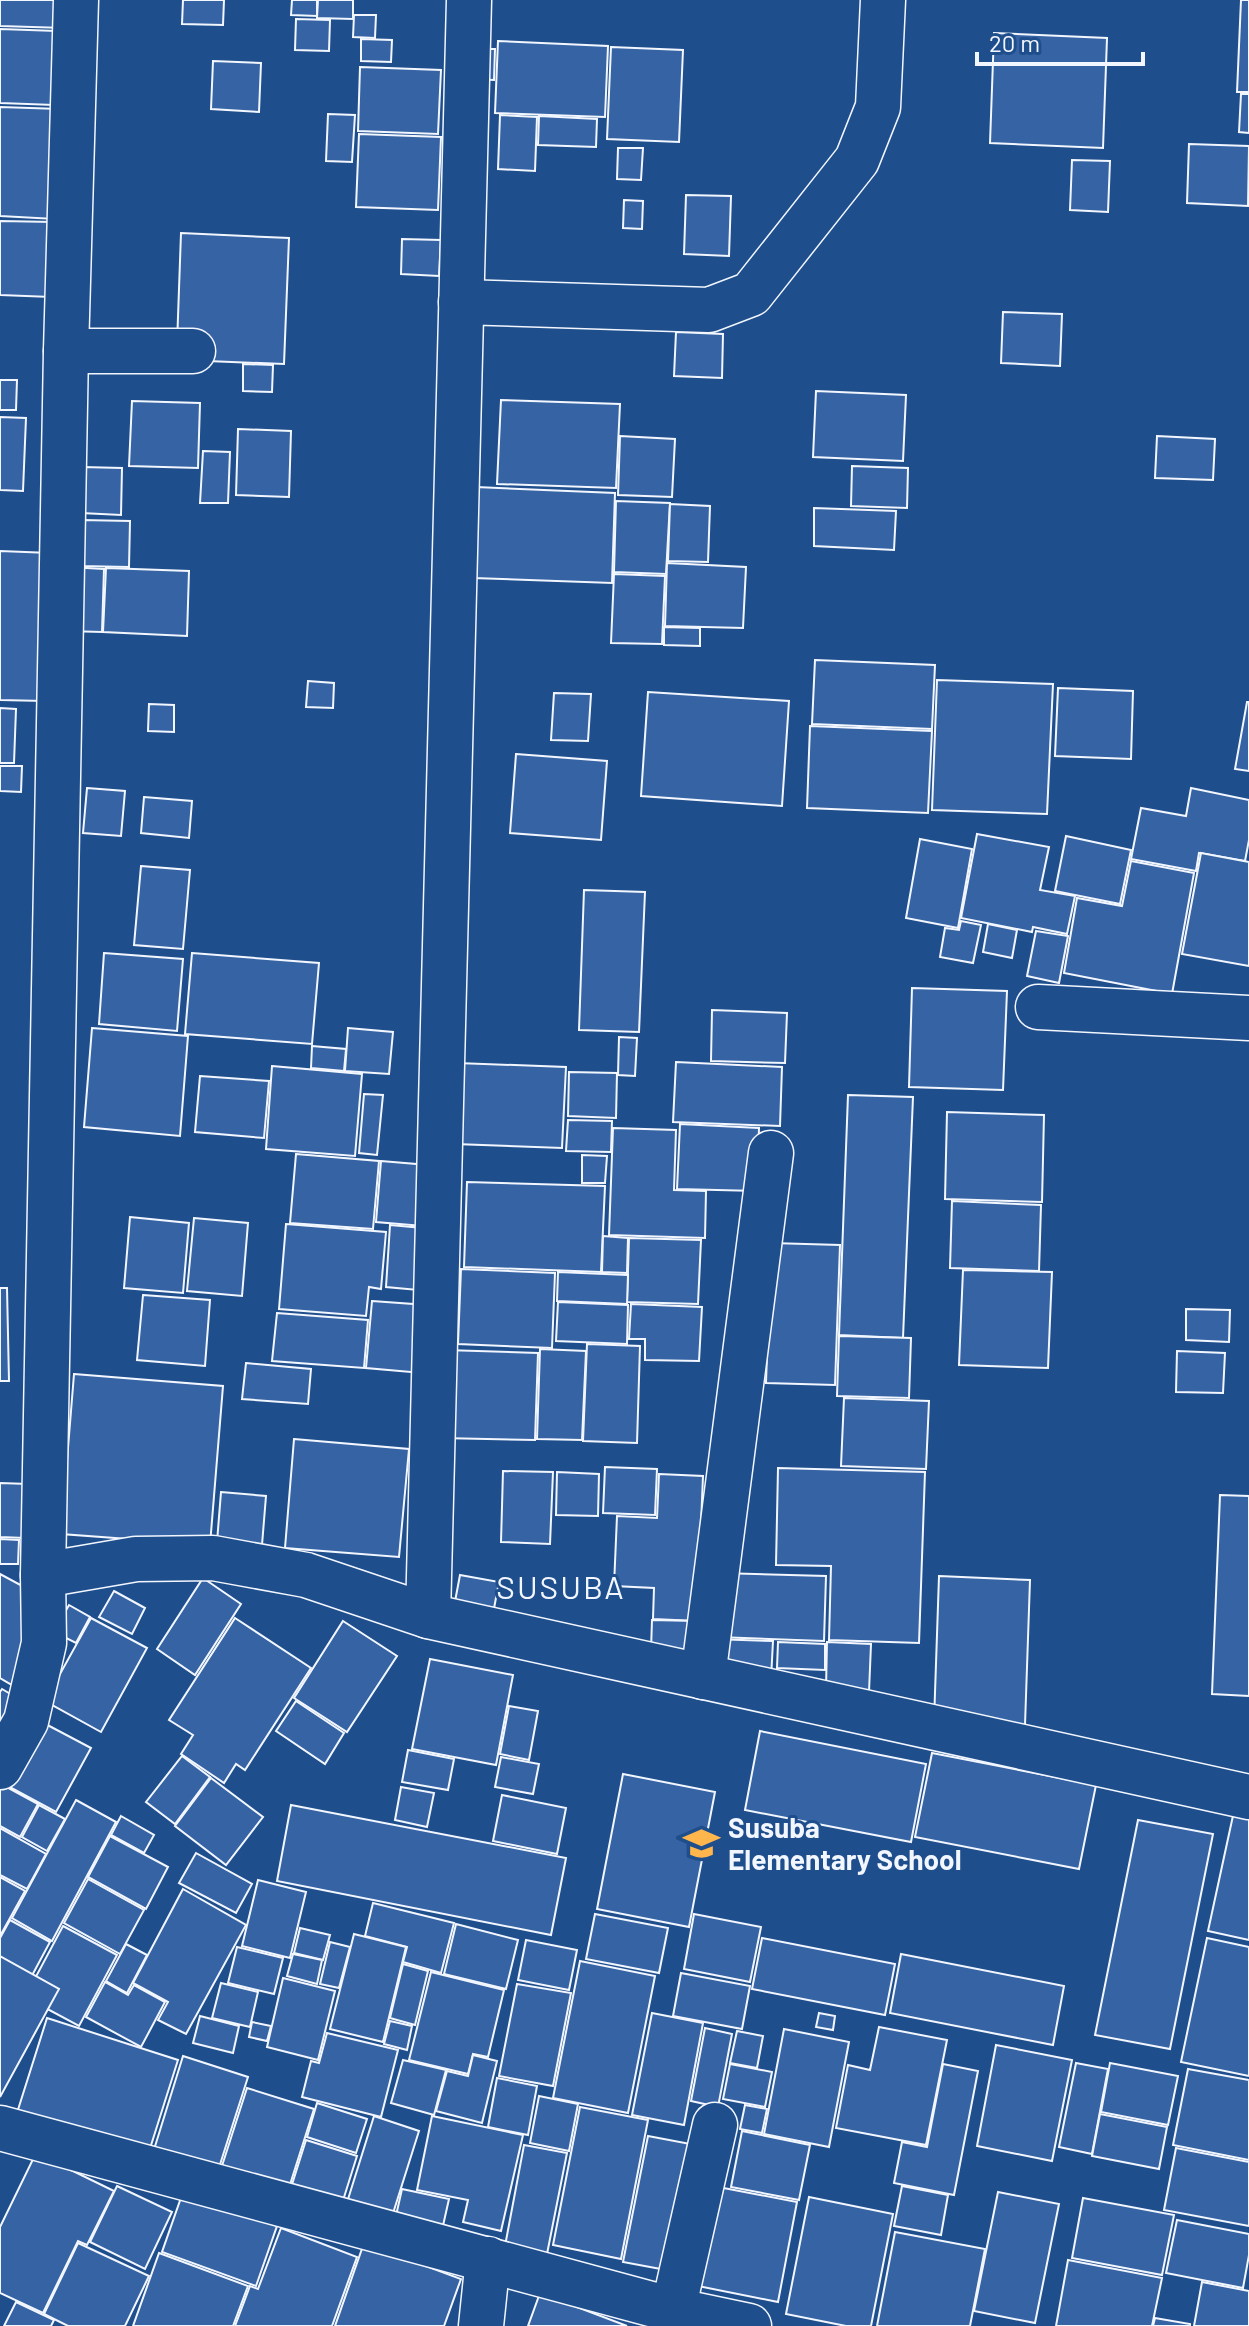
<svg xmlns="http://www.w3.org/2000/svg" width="1249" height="2326" font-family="Barlow,sans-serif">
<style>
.building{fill:#3563a3;stroke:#f2f6ff;stroke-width:2}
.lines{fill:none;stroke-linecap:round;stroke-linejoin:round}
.minor-casing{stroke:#f2f6ff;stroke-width:47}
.minor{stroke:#1f4e8c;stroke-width:44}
.labels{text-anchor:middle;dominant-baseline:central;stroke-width:6;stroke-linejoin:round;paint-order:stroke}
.poi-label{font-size:28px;font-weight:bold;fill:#f2f6ff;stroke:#1f4e8c;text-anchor:start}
.quarter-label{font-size:32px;letter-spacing:2px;fill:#f2f6ff;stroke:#1f4e8c}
</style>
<rect width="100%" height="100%" fill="#1f4e8c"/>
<!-- building -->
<g class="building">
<polygon points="0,0 65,0 64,28 0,26"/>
<polygon points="183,0 224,0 223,25 182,24"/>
<polygon points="292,0 317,0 317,16 291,15"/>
<polygon points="318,0 353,0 353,19 317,18"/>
<polygon points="1241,0 1249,0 1249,92 1237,92"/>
<polygon points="354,15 376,15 375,38 353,37"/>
<polygon points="296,19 330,20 329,51 295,50"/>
<polygon points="0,29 57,31 54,105 0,103"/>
<polygon points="994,33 1107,38 1103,148 990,143"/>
<polygon points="361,39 392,40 391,62 361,61"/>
<polygon points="498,41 608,46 605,117 495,113"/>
<polygon points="611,47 683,50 679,142 607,139"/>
<polygon points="472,49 495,49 494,80 471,79"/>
<polygon points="213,61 261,63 259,112 211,109"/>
<polygon points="360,67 441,70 438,134 358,131"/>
<polygon points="1241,94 1249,94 1249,133 1239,132"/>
<polygon points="0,107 60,109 55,219 0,216"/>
<polygon points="328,114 355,115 352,162 326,161"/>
<polygon points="500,115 537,117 535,171 498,169"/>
<polygon points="539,116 597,119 596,147 538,145"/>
<polygon points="359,134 441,137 438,210 356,207"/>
<polygon points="1189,144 1249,146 1248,206 1187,203"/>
<polygon points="618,148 643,148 641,180 617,179"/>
<polygon points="1072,160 1110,161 1108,212 1070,210"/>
<polygon points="686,195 731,196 729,256 684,254"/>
<polygon points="624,200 643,201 642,229 623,228"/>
<polygon points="0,221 54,222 51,297 0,295"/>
<polygon points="181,233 289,238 284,364 207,361 177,345"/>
<polygon points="402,239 441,240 439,276 401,274"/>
<polygon points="1003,312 1062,314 1060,366 1001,363"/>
<polygon points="676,332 723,334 722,378 674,376"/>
<polygon points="243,364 273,365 272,392 243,391"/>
<polygon points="0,380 17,380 16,410 0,410"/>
<polygon points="816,391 906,395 903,461 813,457"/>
<polygon points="501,400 620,404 616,488 497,484"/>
<polygon points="132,401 200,403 198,468 129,466"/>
<polygon points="0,417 26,418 23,491 0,490"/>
<polygon points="238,429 291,431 289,497 236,495"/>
<polygon points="620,436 675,439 672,497 618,495"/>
<polygon points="1157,436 1215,439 1213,480 1155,478"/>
<polygon points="203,451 230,452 228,503 200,503"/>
<polygon points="852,466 908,468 907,508 851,506"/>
<polygon points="82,467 122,468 121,515 81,513"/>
<polygon points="476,487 615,493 612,583 473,578"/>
<polygon points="616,501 670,503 666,574 614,572"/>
<polygon points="670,504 710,506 708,562 668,561"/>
<polygon points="814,508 896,511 894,550 814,546"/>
<polygon points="81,520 130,521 129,567 80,566"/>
<polygon points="0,551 50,553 44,701 0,700"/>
<polygon points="667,563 746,567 743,628 665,626"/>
<polygon points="69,567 104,569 102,632 66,631"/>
<polygon points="106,568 189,571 187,636 103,632"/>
<polygon points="614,574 665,576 662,644 611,643"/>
<polygon points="664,627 700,628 700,646 664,645"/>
<polygon points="815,660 935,665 932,729 812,724"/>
<polygon points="937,680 1053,684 1047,814 932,810"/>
<polygon points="308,681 334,683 333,708 306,707"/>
<polygon points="1058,688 1133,691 1131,759 1055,756"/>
<polygon points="648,692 789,701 782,806 641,796"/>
<polygon points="554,693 591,694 588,741 551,740"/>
<polygon points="1247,702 1249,702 1249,771 1235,769"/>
<polygon points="149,704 174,705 174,732 148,731"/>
<polygon points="0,708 16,709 14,763 0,763"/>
<polygon points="810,726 932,731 928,813 807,808"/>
<polygon points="516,754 607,761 601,840 510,833"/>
<polygon points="0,766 22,766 21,792 0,791"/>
<polygon points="87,788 125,791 121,836 83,833"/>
<polygon points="1191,788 1249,800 1249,840 1245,861 1199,853 1196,871 1131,859 1141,808 1186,816"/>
<polygon points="144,797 192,801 189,838 141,833"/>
<polygon points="977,834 1049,847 1040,890 1075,896 1067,934 1033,927 1032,932 961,918"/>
<polygon points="1066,836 1131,850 1120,904 1055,891"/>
<polygon points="920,839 972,849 958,928 906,918"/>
<polygon points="1201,853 1249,862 1249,966 1182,954"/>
<polygon points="1131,861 1194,873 1172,994 1064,973 1077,898 1122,906"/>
<polygon points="141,866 190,870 183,949 134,945"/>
<polygon points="584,890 645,892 639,1032 579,1030"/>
<polygon points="961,921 981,925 973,963 940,957 945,928 959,930"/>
<polygon points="988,924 1017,930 1012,958 983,952"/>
<polygon points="1036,931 1068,936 1059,983 1027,976"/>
<polygon points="104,953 183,959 177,1031 99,1024"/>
<polygon points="192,953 319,963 312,1044 185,1034"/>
<polygon points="912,988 1007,991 1003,1090 909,1087"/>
<polygon points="712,1010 787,1013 785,1063 711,1061"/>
<polygon points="92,1028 188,1036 180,1136 84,1127"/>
<polygon points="348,1028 393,1032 389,1074 345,1071"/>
<polygon points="619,1037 637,1038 635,1076 618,1075"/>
<polygon points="312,1046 346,1049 344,1071 311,1068"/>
<polygon points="676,1062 782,1067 780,1126 673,1122"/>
<polygon points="457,1063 566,1067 562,1148 455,1144"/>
<polygon points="272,1066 362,1074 355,1156 266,1149"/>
<polygon points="569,1072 617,1073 616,1118 568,1116"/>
<polygon points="200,1076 269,1081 264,1138 195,1132"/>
<polygon points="364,1094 383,1095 377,1155 359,1153"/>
<polygon points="848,1095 913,1097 903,1338 839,1335"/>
<polygon points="947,1112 1044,1115 1042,1202 945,1199"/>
<polygon points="568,1120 612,1121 611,1152 566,1151"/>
<polygon points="680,1124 759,1128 757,1191 677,1189"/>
<polygon points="613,1128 676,1130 674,1190 706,1191 705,1238 609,1235"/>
<polygon points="296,1154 379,1161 373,1229 290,1223"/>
<polygon points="582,1155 607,1156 605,1183 582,1183"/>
<polygon points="381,1161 428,1165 423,1226 376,1222"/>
<polygon points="467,1182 605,1186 601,1272 464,1267"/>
<polygon points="952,1201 1041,1205 1039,1271 950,1268"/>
<polygon points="130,1217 189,1223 183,1293 124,1288"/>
<polygon points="194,1218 248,1223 242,1296 187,1291"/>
<polygon points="286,1224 386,1232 381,1289 369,1287 366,1316 279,1309"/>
<polygon points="390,1225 423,1228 418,1290 386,1287"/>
<polygon points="603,1236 628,1238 627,1273 602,1272"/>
<polygon points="629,1238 701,1240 698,1304 627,1302"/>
<polygon points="771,1243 840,1245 835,1385 766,1383"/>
<polygon points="461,1269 555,1273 552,1348 458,1344"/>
<polygon points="963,1270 1052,1272 1048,1368 959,1365"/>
<polygon points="558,1272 628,1275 627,1304 557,1301"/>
<polygon points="0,1288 7,1288 9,1381 0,1381"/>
<polygon points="143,1295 210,1300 205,1366 137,1360"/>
<polygon points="372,1301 427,1305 422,1373 366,1368"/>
<polygon points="558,1302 628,1305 627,1344 556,1341"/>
<polygon points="631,1304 702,1307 699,1361 645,1360 645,1339 629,1339"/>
<polygon points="1186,1309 1230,1310 1229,1342 1186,1340"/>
<polygon points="277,1313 368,1320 364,1368 272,1361"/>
<polygon points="839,1336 911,1338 909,1398 837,1396"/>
<polygon points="587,1344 640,1346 637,1443 583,1441"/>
<polygon points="540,1349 586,1351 582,1440 537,1439"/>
<polygon points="445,1350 538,1353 535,1440 441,1438"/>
<polygon points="1177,1351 1225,1353 1223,1393 1176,1392"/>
<polygon points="246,1363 311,1369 308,1404 242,1399"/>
<polygon points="74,1374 223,1386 210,1545 61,1534"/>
<polygon points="844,1398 929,1401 926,1469 841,1466"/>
<polygon points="294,1439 409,1449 399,1557 285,1548"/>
<polygon points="605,1467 657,1469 655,1515 603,1513"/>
<polygon points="778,1468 925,1472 919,1643 829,1640 831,1566 776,1565"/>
<polygon points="503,1471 553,1472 550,1544 501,1542"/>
<polygon points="557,1472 599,1474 598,1516 556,1515"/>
<polygon points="659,1474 703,1476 697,1621 653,1619 654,1588 614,1586 617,1516 657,1518"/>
<polygon points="0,1483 28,1484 25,1538 0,1537"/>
<polygon points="221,1492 266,1496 262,1545 217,1542"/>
<polygon points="1220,1495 1249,1496 1249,1696 1212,1694"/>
<polygon points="0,1539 19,1540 18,1564 0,1564"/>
<polygon points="719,1573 826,1576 824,1641 717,1637"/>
<polygon points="0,1574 41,1596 37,1639 12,1685 0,1678"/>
<polygon points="460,1575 499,1582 492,1619 453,1612"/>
<polygon points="939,1576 1030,1580 1025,1725 934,1722"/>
<polygon points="203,1578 241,1604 195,1675 157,1649"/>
<polygon points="114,1591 145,1608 132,1634 99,1617"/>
<polygon points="69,1605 90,1617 76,1643 54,1632"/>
<polygon points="91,1618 147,1648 101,1732 45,1701"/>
<polygon points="235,1618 311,1668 245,1770 236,1764 224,1783 181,1754 193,1735 169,1720"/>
<polygon points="652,1620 695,1621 694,1652 651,1650"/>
<polygon points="343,1621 397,1656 347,1732 294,1698"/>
<polygon points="712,1639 773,1641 771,1679 711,1677"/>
<polygon points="778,1642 825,1644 825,1670 777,1668"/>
<polygon points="827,1642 871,1644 869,1692 826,1689"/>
<polygon points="430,1659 513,1675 496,1765 412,1749"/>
<polygon points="2,1689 24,1702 0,1745 0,1692"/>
<polygon points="296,1701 344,1733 325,1764 276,1731"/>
<polygon points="509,1706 538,1711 529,1760 500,1754"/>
<polygon points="38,1720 91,1748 56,1812 4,1784"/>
<polygon points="760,1731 926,1764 911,1842 745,1810"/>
<polygon points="408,1750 454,1759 448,1790 402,1782"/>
<polygon points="932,1753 1096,1785 1079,1869 915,1837"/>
<polygon points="182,1756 210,1777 175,1824 146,1802"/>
<polygon points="501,1757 539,1764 533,1794 495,1787"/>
<polygon points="623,1774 715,1792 689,1927 597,1909"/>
<polygon points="211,1778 263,1817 226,1865 175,1826"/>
<polygon points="3,1785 38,1804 20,1837 0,1826 0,1790"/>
<polygon points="401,1787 434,1793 427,1827 395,1820"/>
<polygon points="502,1795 566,1808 557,1854 493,1841"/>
<polygon points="76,1800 116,1822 52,1941 12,1918"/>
<polygon points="39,1805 65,1819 47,1851 22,1837"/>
<polygon points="291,1805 566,1858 551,1935 277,1881"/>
<polygon points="1234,1811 1249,1814 1249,1940 1208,1931"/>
<polygon points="121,1816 154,1835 144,1853 111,1835"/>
<polygon points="1138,1820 1213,1834 1170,2049 1095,2035"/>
<polygon points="0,1828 46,1854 27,1889 0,1875"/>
<polygon points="110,1836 168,1867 146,1909 88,1877"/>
<polygon points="196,1853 252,1884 236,1913 179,1883"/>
<polygon points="0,1877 25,1891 0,1936"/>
<polygon points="88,1879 144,1910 120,1954 64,1923"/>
<polygon points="258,1880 306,1892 290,1958 242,1946"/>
<polygon points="183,1889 246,1925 186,2034 158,2020 168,2002 133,1983"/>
<polygon points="373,1903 454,1923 441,1973 403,1962 407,1947 365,1936"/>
<polygon points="595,1914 668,1928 659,1973 586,1959"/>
<polygon points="694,1914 761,1927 750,1982 684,1969"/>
<polygon points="10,1920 50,1942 21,1996 0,1984 0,1938"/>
<polygon points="456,1924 518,1940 506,1989 444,1974"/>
<polygon points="63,1926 117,1955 79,2026 25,1997"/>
<polygon points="300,1928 330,1935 323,1960 294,1953"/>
<polygon points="354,1934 406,1947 383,2042 330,2029"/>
<polygon points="762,1938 895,1964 885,2015 752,1989"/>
<polygon points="1207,1938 1249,1947 1249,2076 1181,2062"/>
<polygon points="526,1940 577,1950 569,1990 518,1980"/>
<polygon points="330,1942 350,1947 339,1988 320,1984"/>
<polygon points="126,1944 147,1955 127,1993 106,1981"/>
<polygon points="237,1947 283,1958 274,1994 228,1983"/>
<polygon points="293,1954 322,1960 317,1984 287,1976"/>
<polygon points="901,1954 1064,1986 1053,2045 890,2013"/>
<polygon points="0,1956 59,1989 0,2097"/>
<polygon points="580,1961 655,1976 628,2113 553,2098"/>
<polygon points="403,1964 428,1971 415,2025 390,2018"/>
<polygon points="431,1972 504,1990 488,2057 473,2054 468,2074 409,2060"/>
<polygon points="681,1973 750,1986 742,2029 673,2016"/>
<polygon points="283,1978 335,1991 318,2060 267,2047"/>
<polygon points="105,1982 128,1995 134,1985 165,2002 141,2047 86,2017"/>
<polygon points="221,1983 258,1992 250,2027 212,2018"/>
<polygon points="517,1984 571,1993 553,2086 499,2076"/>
<polygon points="652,2013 703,2023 684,2125 632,2115"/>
<polygon points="819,2013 835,2016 833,2030 816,2027"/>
<polygon points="200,2016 239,2026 233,2053 193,2043"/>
<polygon points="47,2018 178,2060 147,2158 16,2116"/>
<polygon points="390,2021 412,2026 407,2050 384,2044"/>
<polygon points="252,2022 271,2026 267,2041 249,2037"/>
<polygon points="879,2027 947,2040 926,2145 836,2128 848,2065 870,2070"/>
<polygon points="705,2028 732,2034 718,2107 691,2101"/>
<polygon points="784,2029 849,2042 829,2147 764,2134"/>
<polygon points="737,2031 763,2036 757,2068 730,2063"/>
<polygon points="327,2033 398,2050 381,2117 302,2097 311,2061 319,2063"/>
<polygon points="996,2045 1072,2060 1052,2161 977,2146"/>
<polygon points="473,2055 497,2061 482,2123 436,2111 447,2071 468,2076"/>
<polygon points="183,2056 248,2077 216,2177 152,2156"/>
<polygon points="403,2060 446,2070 434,2115 391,2103"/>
<polygon points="1076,2063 1108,2069 1092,2154 1059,2147"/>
<polygon points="1110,2063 1178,2076 1168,2125 1101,2112"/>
<polygon points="730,2064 772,2072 765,2107 723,2099"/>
<polygon points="943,2064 978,2071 954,2195 894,2183 902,2142 927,2147"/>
<polygon points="1188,2069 1249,2080 1249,2160 1173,2145"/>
<polygon points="497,2078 537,2086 528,2135 488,2127"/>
<polygon points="247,2088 314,2109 287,2194 220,2172"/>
<polygon points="539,2096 578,2104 569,2151 530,2143"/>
<polygon points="317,2103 367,2119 356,2153 307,2137"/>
<polygon points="745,2105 767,2109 762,2133 740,2129"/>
<polygon points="580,2107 648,2120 621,2259 553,2245"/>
<polygon points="1100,2114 1167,2127 1159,2169 1092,2156"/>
<polygon points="374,2116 419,2131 389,2226 344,2212"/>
<polygon points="432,2116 523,2135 501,2231 463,2222 468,2200 417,2190"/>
<polygon points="742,2131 810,2145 799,2200 731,2187"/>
<polygon points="648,2136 701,2146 677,2272 623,2262"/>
<polygon points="306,2140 357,2156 340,2210 289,2194"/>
<polygon points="524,2145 567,2153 547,2254 505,2246"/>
<polygon points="1176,2148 1249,2162 1249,2226 1164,2210"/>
<polygon points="36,2153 114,2191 87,2245 78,2241 43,2313 0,2293 0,2227"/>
<polygon points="708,2185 797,2202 778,2302 688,2284"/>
<polygon points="117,2186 172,2212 145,2269 90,2242"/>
<polygon points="902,2186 948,2195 941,2235 894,2226"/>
<polygon points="402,2189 449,2199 440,2239 393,2229"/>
<polygon points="183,2192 277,2226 256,2286 162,2252"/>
<polygon points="998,2192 1059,2204 1035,2323 974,2311"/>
<polygon points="809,2197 893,2214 871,2326 846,2326 786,2314"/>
<polygon points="1083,2198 1174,2215 1162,2275 1072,2258"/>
<polygon points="1177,2220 1249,2234 1249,2255 1243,2288 1166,2273"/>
<polygon points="281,2228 357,2257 332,2326 235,2326 250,2286 258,2289"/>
<polygon points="895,2232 985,2249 970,2326 877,2326"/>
<polygon points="78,2243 149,2276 125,2326 68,2326 44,2314"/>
<polygon points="364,2243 461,2279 444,2326 335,2326"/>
<polygon points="159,2253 248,2286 233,2326 133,2326"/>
<polygon points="1068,2260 1162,2278 1152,2326 1056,2326"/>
<polygon points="1202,2282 1249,2291 1249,2326 1194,2326"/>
<polygon points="540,2293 627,2326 528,2326"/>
<polygon points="16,2302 54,2320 51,2326 4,2326"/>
<polygon points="1155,2318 1190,2324 1190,2326 1153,2326"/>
</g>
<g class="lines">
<defs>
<g id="minor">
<polyline points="461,302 709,310 751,294 857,160 878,107 883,0"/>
<polyline points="66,351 193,351"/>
<polyline points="1038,1007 1249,1018"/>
<polyline points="43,1575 136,1559 213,1558 306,1575 428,1616 1249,1797"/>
<polyline points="428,1616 469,0"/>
<polyline points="703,1677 771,1153"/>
<polyline points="0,1767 26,1721 44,1643 43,1575 66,351 76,0"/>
<polyline points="0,2128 673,2310 749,2326"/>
<polyline points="673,2310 715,2125"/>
<polyline points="481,2326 488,2259"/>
</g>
</defs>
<!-- minor casing -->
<use href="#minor" class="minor-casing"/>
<!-- minor -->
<use href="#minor" class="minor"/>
</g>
<!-- icons -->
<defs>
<symbol id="school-bare" viewBox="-9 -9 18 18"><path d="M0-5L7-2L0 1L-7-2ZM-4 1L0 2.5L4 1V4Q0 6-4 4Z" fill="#ffb74d" stroke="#1f4e8c" stroke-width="2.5" paint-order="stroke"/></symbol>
</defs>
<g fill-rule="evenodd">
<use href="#school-bare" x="676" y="1818" width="51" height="51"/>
</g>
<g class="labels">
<!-- poi labels -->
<g class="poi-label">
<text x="728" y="1827">Susuba<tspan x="728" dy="32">Elementary School</tspan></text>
</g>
<!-- quarter labels -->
<g class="quarter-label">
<text x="561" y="1586">SUSUBA</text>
</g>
</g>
<!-- scale -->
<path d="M977 52v12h166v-12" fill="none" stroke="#f2f6ff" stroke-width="4"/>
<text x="989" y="52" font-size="24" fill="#f2f6ff" stroke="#1f4e8c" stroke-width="6" paint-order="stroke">20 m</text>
</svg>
